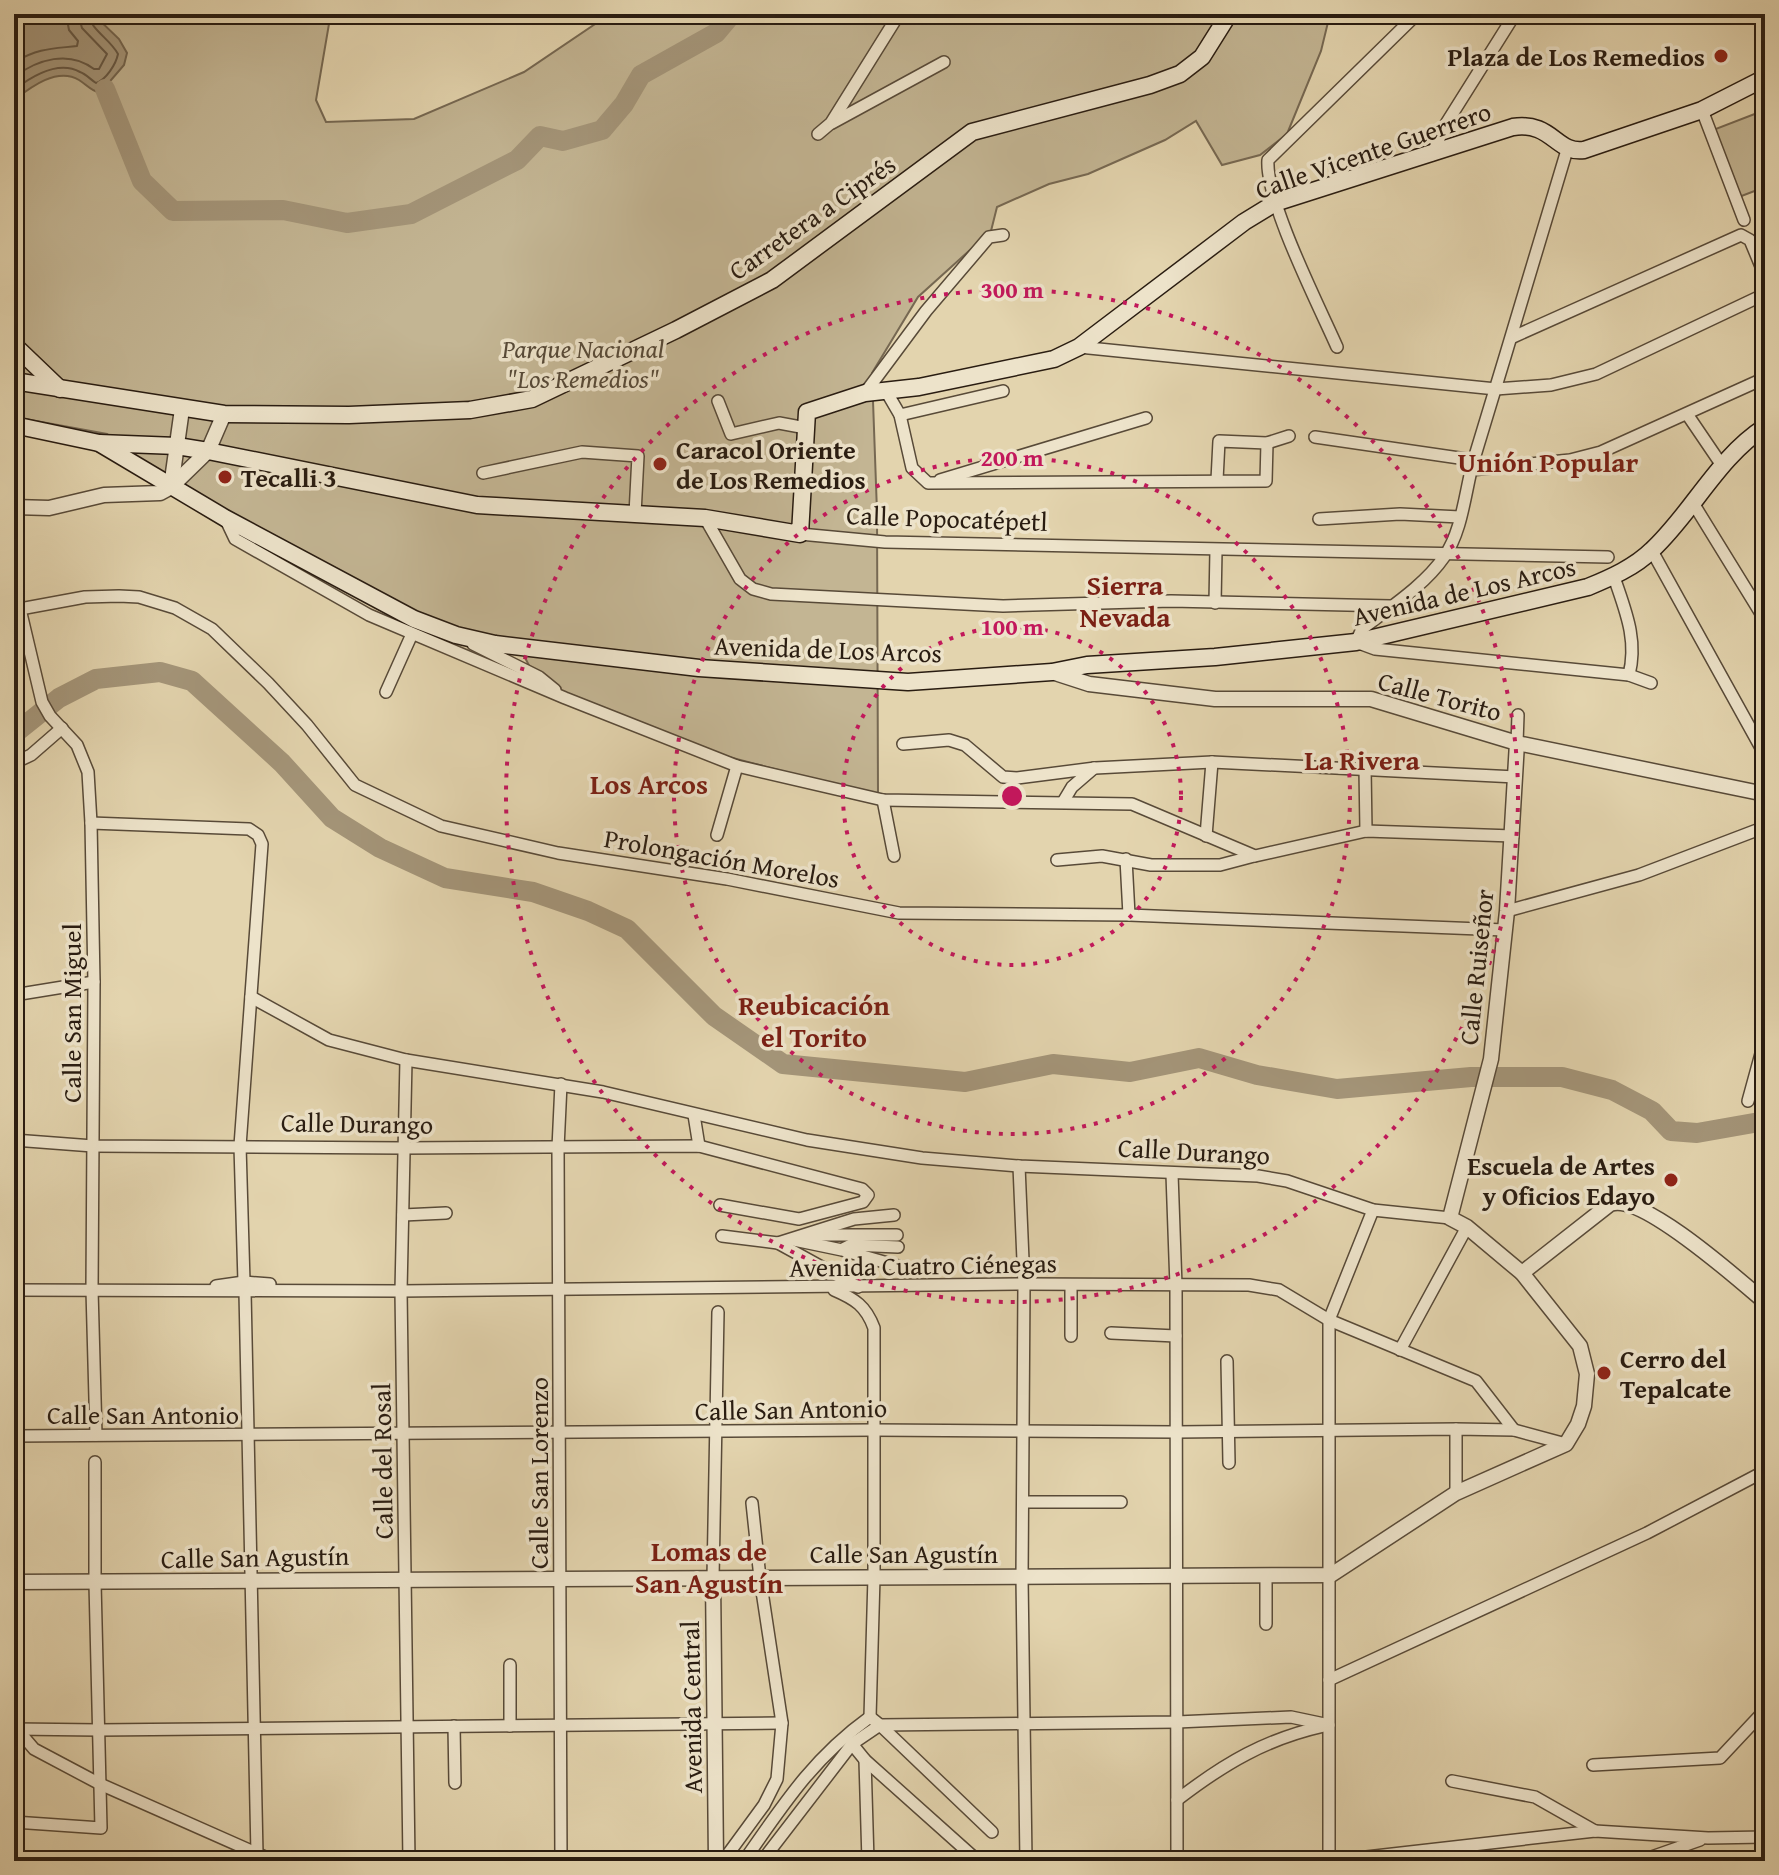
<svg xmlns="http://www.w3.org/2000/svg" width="1779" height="1875" font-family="'Gentium Book Plus',serif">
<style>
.green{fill:#c3b593;stroke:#766852;stroke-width:2}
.water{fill:#a49579;stroke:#73654f;stroke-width:2}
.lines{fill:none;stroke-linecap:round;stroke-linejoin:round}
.shore{stroke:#665845;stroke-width:2}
.river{stroke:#a49579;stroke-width:20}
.minor-casing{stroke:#584a38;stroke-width:14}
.tertiary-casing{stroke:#584a38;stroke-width:17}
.secondary-casing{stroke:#291c11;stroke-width:19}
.minor{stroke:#ede3ca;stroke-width:11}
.tertiary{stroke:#ede3ca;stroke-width:14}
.secondary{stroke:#ede3ca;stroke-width:16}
.ring{fill:none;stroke:#c2185b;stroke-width:4;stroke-dasharray:4 8}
.poi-dot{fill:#8f2418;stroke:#ede3ca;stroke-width:3}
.labels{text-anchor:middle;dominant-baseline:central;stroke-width:7;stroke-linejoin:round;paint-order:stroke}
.poi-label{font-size:26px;font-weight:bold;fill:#291c11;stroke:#ede3ca;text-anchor:start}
.street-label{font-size:26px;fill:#291c11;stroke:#ede3ca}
.park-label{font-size:26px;font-style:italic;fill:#574a38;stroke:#ede3ca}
.neighbourhood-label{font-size:28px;font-weight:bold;fill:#7a1f14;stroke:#ede3ca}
.centre{fill:#c2185b;stroke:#ede3ca;stroke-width:4}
.ring-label{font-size:24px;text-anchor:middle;font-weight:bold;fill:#c2185b;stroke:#ede3ca;stroke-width:7;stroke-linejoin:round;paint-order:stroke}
</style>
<rect width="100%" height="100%" fill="#e3d4ae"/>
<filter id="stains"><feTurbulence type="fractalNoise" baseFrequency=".0025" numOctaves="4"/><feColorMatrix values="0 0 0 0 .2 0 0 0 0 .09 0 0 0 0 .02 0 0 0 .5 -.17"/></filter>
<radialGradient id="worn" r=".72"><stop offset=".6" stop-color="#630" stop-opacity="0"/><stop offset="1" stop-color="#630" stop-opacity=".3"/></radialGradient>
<!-- green -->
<g class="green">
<polygon points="14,14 327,14 330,18 316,100 326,122 414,119 524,72 610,14 1330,14 1321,51 1287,134 1260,155 1222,165 1196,121 1165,140 1088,174 1049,184 997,207 991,231 918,297 872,373 877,512 878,796 660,739 539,685 518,644 480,639 396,607 225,513 143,462 107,434 14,417 14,387 33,389 14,369"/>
<polygon points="1765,110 1765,187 1739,197 1713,130"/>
</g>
<!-- water -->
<path class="water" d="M14 14H93L119 39 127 53 124 65 100 93C91 91 87 85 79 80 57 67 31 87 14 100Z"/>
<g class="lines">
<!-- shore -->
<g class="shore">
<path d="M14 62C40 48 50 49 77 46L78 41 69 30 66 14"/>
<path d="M14 77C38 59 69 50 94 69H99L107 54 82 28 78 14"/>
<path d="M14 90C32 76 58 60 80 72 86 74 91 80 96 83 106 80 116 64 118 54 110 39 91 30 88 14"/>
</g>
<!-- river -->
<g class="river">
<polyline points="105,89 142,181 173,211 283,210 347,223 411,214 517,160 540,136 563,141 602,130 624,104 641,75 716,33 732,14"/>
<polyline points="14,734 59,698 96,679 160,672 192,681 282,763 332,818 380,848 445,878 533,892 588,911 627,929 714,1016 783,1064 965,1082 1053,1064 1130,1072 1199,1058 1257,1075 1337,1089 1471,1077 1562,1077 1612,1090 1652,1111 1671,1131 1697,1133 1765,1121"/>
</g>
<defs>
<g id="minor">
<polyline points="1702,110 1744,220"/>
<polyline points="832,123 944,62"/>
<polyline points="818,134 831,123 899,14"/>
<path d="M1567 150C1537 253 1505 356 1474 459 1465 490 1463 530 1444 557 1424 586 1389 608 1362 629L1356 642 1375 649 1629 675 1651 683"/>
<polyline points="1432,155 1444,127 1515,14"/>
<polyline points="1513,337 1741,235 1750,240 1765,276"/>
<polyline points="1079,347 1496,389 1551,385 1596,374 1765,294"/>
<path d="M1337 347C1319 306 1265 200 1268 160L1417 14"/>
<polyline points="886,391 900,415 912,468 928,483 1266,481 1267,443"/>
<polyline points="865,393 926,311 989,237 1003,235"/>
<polyline points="718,401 731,434 779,423 806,428"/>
<polyline points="1687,414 1723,467"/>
<polyline points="900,415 1003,391"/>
<polyline points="1315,437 1473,460"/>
<polyline points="1471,470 1570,460 1601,452 1765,378"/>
<polyline points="483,473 582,452 638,456 635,514"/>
<polyline points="940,480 1146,418"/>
<polyline points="1217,480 1219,441 1267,443 1289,436"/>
<polyline points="1693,503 1765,620"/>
<polyline points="225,518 235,539 369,615 565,698 737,766 883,800 1132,804 1255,856 1366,831 1513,836"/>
<polyline points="705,518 740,579 753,589 771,594 1003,606 1171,601 1391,606"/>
<polyline points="1319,519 1400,514 1460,517"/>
<polyline points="800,534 885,542 1608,557"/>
<polyline points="1652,551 1765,755"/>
<path d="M1614 577C1625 610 1638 639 1629 675"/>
<polyline points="1215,603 1216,550"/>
<polyline points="20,609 85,597 119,596 139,597 175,608 212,629 268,683 307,725 355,785 441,826 558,853 727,879 899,913 1129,915 1505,930"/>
<polyline points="20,609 42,702 50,716 77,745 88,772 91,823 94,982 92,1290 96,1435"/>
<polyline points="473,644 539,677 555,690"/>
<polyline points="386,692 412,634"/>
<polyline points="1517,743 1518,715"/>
<polyline points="903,744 949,740 965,745 1003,777 1017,778 1095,768 1212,762 1516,777"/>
<polyline points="14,763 31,755 62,728"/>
<polyline points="1365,768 1366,831"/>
<polyline points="883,800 894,856"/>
<polyline points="1063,802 1072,787 1094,768"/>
<polyline points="91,823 249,829 258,835 262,844 240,1146 244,1282"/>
<polyline points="717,835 737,766"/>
<polyline points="1206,836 1212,762"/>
<polyline points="1126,859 1129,915"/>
<polyline points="1057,860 1102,856 1151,865 1220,865 1254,856"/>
<polyline points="1507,911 1639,875 1765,827"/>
<polyline points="14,995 94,982"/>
<polyline points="251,997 329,1040 406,1060 603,1092 807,1140 922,1158 1019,1166 1258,1176 1287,1181 1373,1210 1450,1218"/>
<polyline points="406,1060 401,1291 409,1861"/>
<polyline points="1748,1101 1765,1039"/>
<polyline points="694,1115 699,1146"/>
<polyline points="14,1140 93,1146 403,1148 699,1146 862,1189 868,1195 863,1202 799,1219 720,1205"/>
<polyline points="1019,1166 1024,1284 1022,1578 1026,1861"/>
<polyline points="1172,1174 1176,1286 1177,1861"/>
<polyline points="403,1215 446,1213"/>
<polyline points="814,1235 897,1235"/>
<polyline points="722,1236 778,1243 858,1287"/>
<polyline points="794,1240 842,1250 898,1266"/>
<polyline points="778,1243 854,1219 894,1215"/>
<polyline points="843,1249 851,1245 898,1247"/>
<polyline points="216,1286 244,1282 270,1284"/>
<polyline points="14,1290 401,1291 1024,1284 1249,1285 1279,1290 1329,1320 1476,1381 1514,1430"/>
<path d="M834 1290C855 1299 866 1306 874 1328V1577L870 1717"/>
<polyline points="245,1292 257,1854"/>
<polyline points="1111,1333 1176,1336"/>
<polyline points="1071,1336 1071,1285"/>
<polyline points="1400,1350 1467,1227"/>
<polyline points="1227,1361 1229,1463"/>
<polyline points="1456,1429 1456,1493"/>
<polyline points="14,1436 874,1430 1176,1432 1456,1429 1514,1430 1566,1444"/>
<polyline points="1023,1502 1121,1502"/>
<polyline points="713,1578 718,1312"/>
<polyline points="1266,1624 1266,1575"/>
<polyline points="510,1665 510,1726"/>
<polyline points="1329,1680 1647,1533 1765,1471"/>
<polyline points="870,1717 880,1725 1177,1722 1291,1717 1329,1725"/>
<polyline points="454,1726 455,1783"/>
<polyline points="14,1729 99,1730 782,1723"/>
<polyline points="17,1729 34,1749 100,1784 274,1861"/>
<polyline points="852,1744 865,1760 978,1861"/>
<polyline points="865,1760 868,1861"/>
<polyline points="1593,1765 1720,1758 1765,1710"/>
<polyline points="1452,1781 1535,1797 1595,1831"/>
<path d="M1177 1800C1225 1763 1266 1739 1324 1726"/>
<polyline points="14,1822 101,1828 95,1583 95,1462"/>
<polyline points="561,1861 558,1148 561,1084"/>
<polyline points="723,1861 764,1805 777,1779 782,1723 760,1578 752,1503"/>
<path d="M744 1861C783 1805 813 1758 870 1717"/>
<polyline points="762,1861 852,1744 880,1725 992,1832"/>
<polyline points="1329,1861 1329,1320 1373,1210"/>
<polyline points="1331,1861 1595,1831 1708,1838 1765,1837"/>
<polyline points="1640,1861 1700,1840"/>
</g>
<g id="tertiary">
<polyline points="171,487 182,409"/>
<polyline points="14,507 49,508 104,495 160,493 171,487 208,451 224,414"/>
<polyline points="1052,672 1089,684 1215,699 1371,699 1517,743 1765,794"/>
<path d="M1522 1273 1610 1204C1641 1192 1739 1280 1765 1302"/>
<polyline points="713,1578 716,1861"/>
<polyline points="14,1582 1331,1575 1456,1493 1566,1444 1578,1424 1584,1406 1587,1374 1580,1346 1522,1273 1467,1227 1450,1218 1491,1059 1507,911 1517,743"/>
</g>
<g id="secondary">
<polyline points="14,345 60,389"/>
<polyline points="14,381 224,414 349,415 470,410 532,399 676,330 772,280 972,132 1150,85 1180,74 1202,57 1229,14"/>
<path d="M14 425 99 443 225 518 414 619 456 635 495 644 699 668 908 682 1052 672 1087 665 1215 657 1356 642 1588 587C1610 578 1635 567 1652 550 1692 513 1718 457 1765 427"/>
<path d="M99 443 177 446 208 451 477 505 705 518 800 534 807 412 865 393 919 387 1054 359 1079 347 1244 222 1275 203 1513 127C1552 121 1556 154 1584 150L1702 110 1765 78"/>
</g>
</defs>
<!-- minor casing -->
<use href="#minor" class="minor-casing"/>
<!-- tertiary casing -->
<use href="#tertiary" class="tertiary-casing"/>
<!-- secondary casing -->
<use href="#secondary" class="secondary-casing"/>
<!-- minor -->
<use href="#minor" class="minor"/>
<!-- tertiary -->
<use href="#tertiary" class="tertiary"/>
<!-- secondary -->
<use href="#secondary" class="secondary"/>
</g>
<!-- distance rings -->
<g class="ring">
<circle cx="1012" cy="796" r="169"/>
<circle cx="1012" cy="796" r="338"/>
<circle cx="1012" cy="796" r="506"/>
</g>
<!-- markers -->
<g class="poi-dot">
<circle cx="1721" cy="56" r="8"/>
<circle cx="660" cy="464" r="8"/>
<circle cx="225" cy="477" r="8"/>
<circle cx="1671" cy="1180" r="8"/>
<circle cx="1604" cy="1373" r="8"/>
</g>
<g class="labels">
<!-- poi labels -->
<g class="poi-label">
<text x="1705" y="56" text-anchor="end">Plaza de Los Remedios</text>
<text x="676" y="449">Caracol Oriente<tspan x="676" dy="30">de Los Remedios</tspan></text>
<text x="241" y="477">Tecalli 3</text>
<text x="1655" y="1165" text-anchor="end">Escuela de Artes<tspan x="1655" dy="30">y Oficios Edayo</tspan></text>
<text x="1620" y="1358">Cerro del<tspan x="1620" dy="30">Tepalcate</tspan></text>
</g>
<!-- street labels -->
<g class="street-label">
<text transform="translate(1373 150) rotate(-19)">Calle Vicente Guerrero</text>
<text transform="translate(812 217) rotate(-35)">Carretera a Ciprés</text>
<text transform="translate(947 518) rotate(2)">Calle Popocatépetl</text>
<text transform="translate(1464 591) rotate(-13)">Avenida de Los Arcos</text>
<text transform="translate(828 649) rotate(2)">Avenida de Los Arcos</text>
<text transform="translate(1440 696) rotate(15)">Calle Torito</text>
<text transform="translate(722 858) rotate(10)">Prolongación Morelos</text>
<text transform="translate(1476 967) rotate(-84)">Calle Ruiseñor</text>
<text transform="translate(71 1013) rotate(-90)">Calle San Miguel</text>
<text transform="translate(357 1123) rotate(1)">Calle Durango</text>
<text transform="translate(1194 1151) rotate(3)">Calle Durango</text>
<text transform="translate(923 1265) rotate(-1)">Avenida Cuatro Ciénegas</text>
<text transform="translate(791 1409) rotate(-1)">Calle San Antonio</text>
<text x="143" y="1414">Calle San Antonio</text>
<text transform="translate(382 1461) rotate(-91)">Calle del Rosal</text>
<text transform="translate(538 1473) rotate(-90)">Calle San Lorenzo</text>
<text x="904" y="1553">Calle San Agustín</text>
<text transform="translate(255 1557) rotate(-1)">Calle San Agustín</text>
<text transform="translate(691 1707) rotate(-91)">Avenida Central</text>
</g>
<!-- park labels -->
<g class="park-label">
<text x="583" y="348">Parque Nacional<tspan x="583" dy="30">"Los Remedios"</tspan></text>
</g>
<!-- neighbourhood labels -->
<g class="neighbourhood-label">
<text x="1548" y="461">Unión Popular</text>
<text x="1125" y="584">Sierra<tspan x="1125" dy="32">Nevada</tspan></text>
<text x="1362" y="759">La Rivera</text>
<text x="649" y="783">Los Arcos</text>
<text x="814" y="1004">Reubicación<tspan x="814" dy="32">el Torito</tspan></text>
<text x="709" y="1550">Lomas de<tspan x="709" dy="32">San Agustín</tspan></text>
</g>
</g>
<circle cx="1012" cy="796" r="12" class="centre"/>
<g class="ring-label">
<text x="1012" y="298">300 m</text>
<text x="1012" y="466">200 m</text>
<text x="1012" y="635">100 m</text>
</g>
<!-- margin -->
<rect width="1779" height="1875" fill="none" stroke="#e3d4ae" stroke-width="48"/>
<rect x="16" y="16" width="1747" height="1843" fill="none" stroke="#291c11" stroke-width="4"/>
<rect x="24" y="24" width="1731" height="1827" fill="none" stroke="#291c11" stroke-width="2"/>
<rect width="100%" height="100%" filter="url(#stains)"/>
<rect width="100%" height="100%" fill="url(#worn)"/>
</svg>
